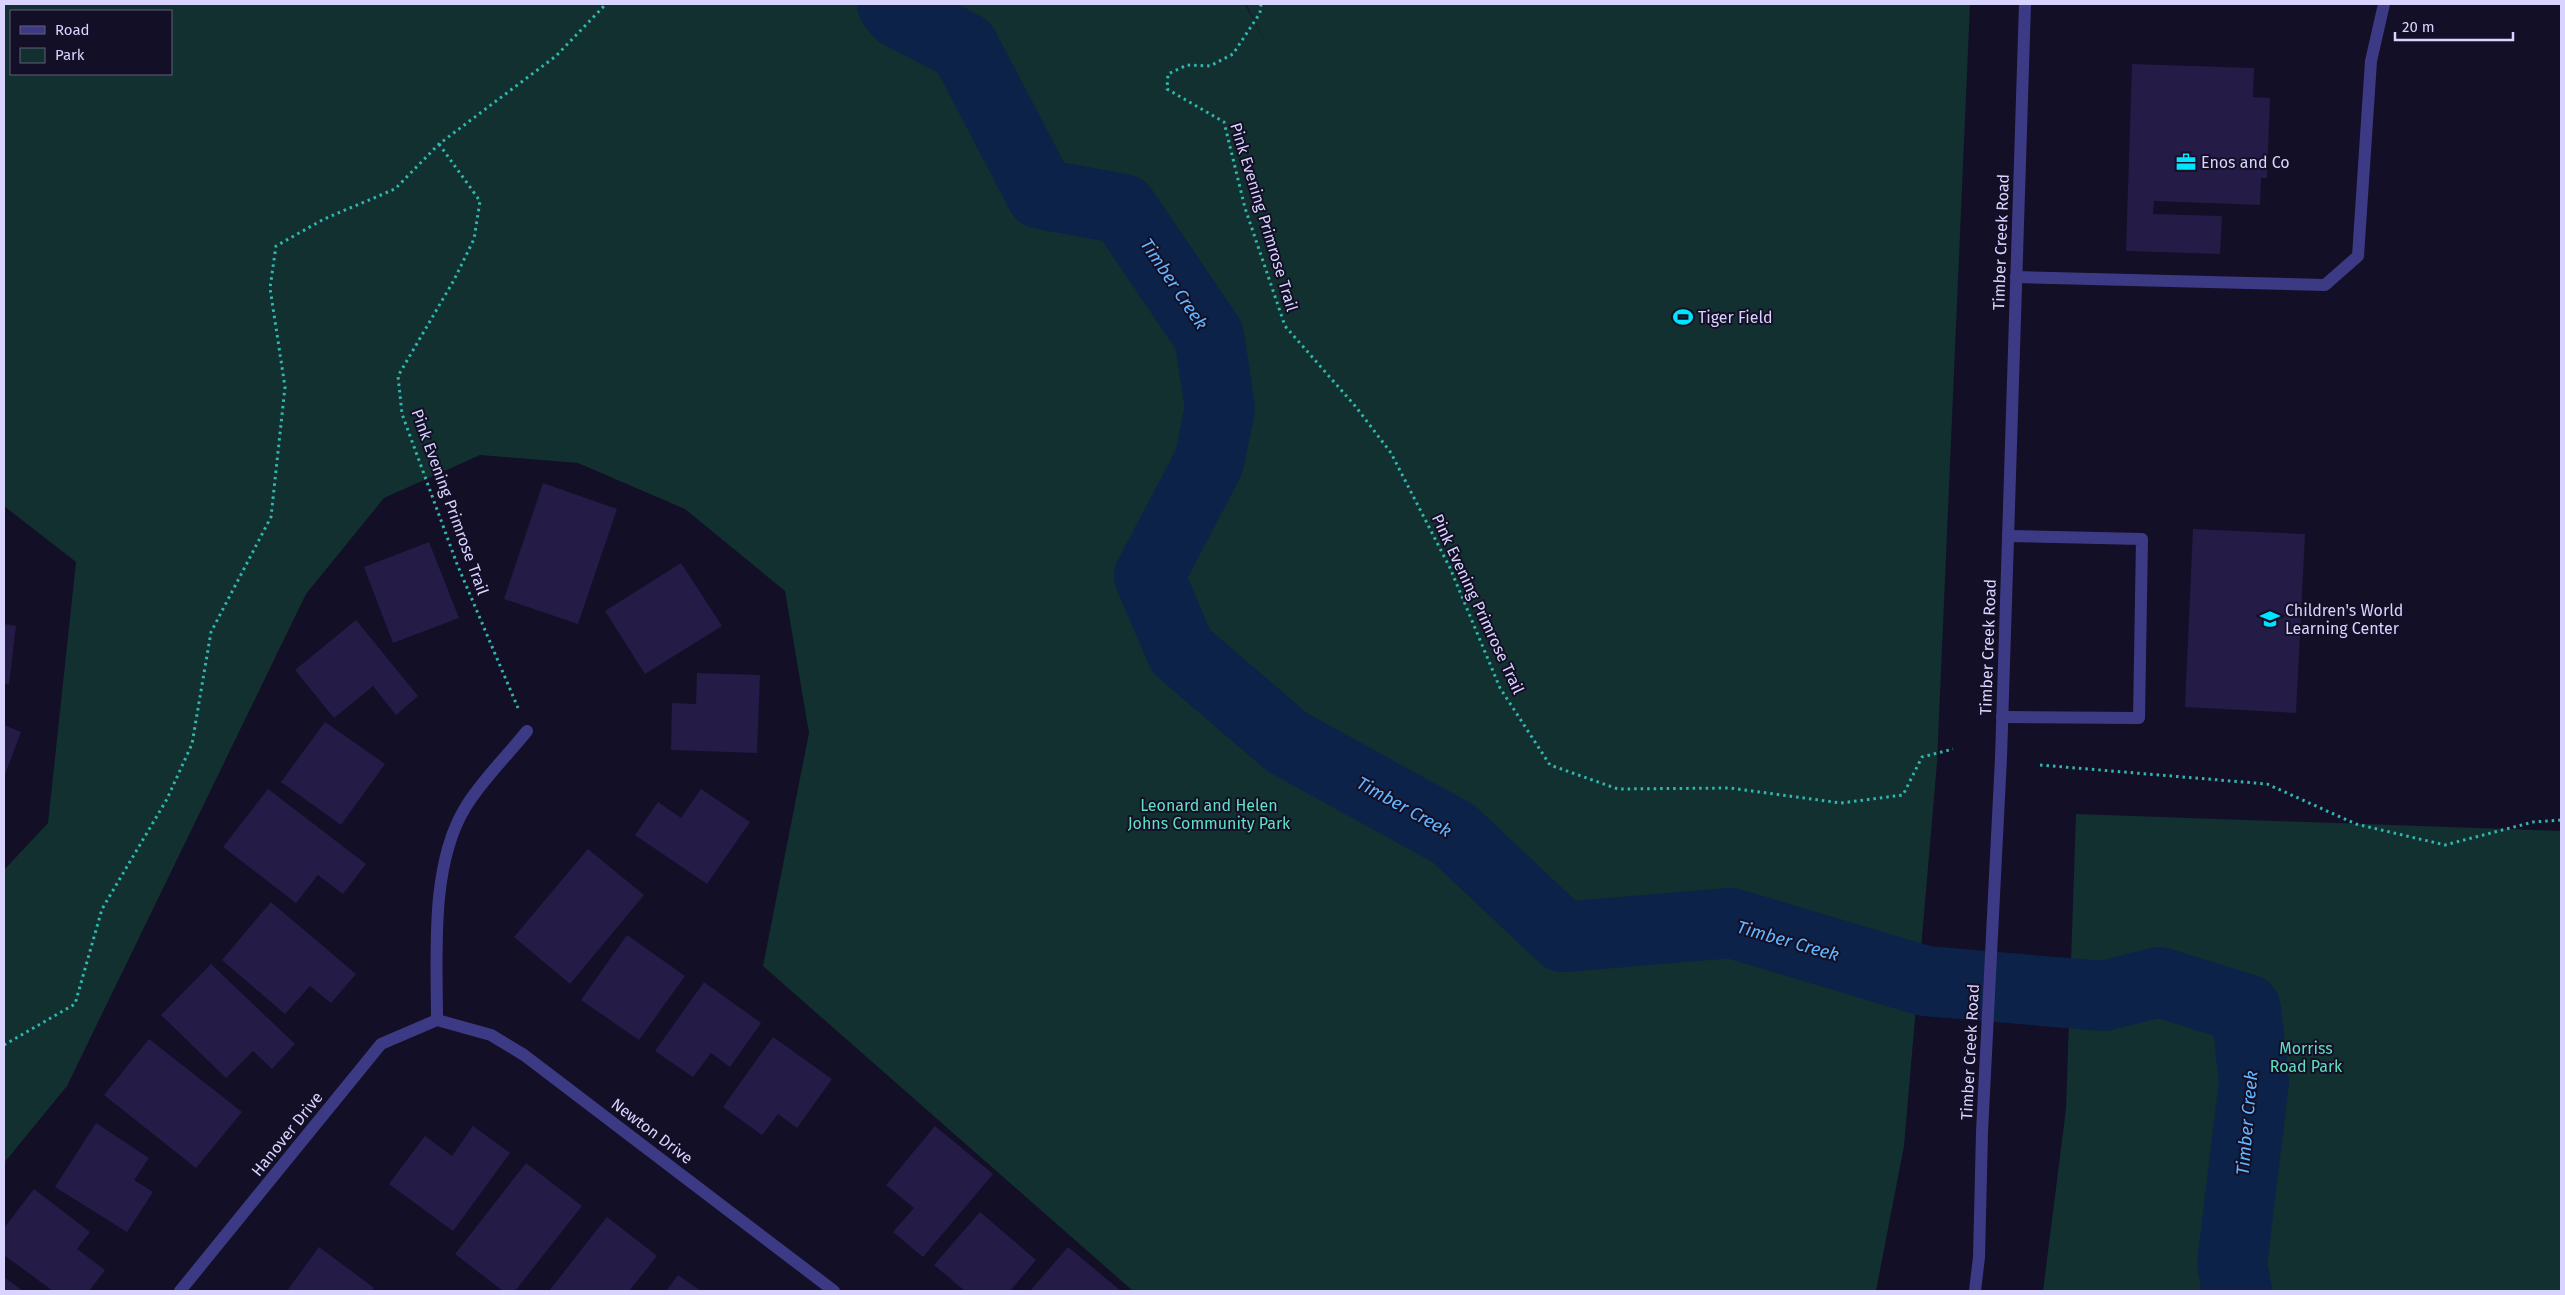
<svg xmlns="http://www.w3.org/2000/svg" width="2565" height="1295" font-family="'Fira Sans',sans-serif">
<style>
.green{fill:#12302f;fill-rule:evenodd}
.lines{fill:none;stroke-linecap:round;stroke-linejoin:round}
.river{stroke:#0c2248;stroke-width:70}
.building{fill:#241b47}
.path{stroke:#2fb8b0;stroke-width:3;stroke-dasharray:2.5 4;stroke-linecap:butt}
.minor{stroke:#3d3a85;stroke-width:12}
.labels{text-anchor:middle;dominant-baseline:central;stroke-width:4;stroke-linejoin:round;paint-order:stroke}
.poi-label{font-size:16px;fill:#d9d4ff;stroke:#130f26;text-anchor:start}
.street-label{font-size:16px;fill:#d9d4ff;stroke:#130f26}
.park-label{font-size:16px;fill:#5fe0c0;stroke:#130f26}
.water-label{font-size:18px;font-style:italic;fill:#62b6ff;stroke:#130f26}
</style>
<rect width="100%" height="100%" fill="#130f26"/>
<!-- green -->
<g class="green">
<path d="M4 4H1245L1266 44 1246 4H1970L1937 763 1904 1146 1876 1291H1133L763 966 809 733 785 591 685 509 578 463 480 455 384 498 306 594 67 1086 4 1163V870L48 823 76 562 4 506ZM171 11V74H11V11Z"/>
<polygon points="2076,814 2561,831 2561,1291 2043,1291 2066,1109"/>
</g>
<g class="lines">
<!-- river -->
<polyline class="river" points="892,4 899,13 964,47 1041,194 1123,209 1209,336 1220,408 1209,462 1149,576 1181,651 1287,742 1454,834 1563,937 1731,923 1925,981 2103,996 2159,982 2246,1009 2254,1082 2232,1264 2237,1291"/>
</g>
<!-- building -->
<g class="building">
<polygon points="2132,64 2254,68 2253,97 2270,98 2267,178 2261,178 2260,205 2154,201 2153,214 2222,216 2220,254 2126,251"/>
<polygon points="543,483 617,509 578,624 504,599"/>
<polygon points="2193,529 2305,534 2296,713 2185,707"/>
<polygon points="429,542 459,618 393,643 364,567"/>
<polygon points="681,563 722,626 645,674 605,611"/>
<polygon points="356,620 418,696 396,715 373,686 334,718 295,670"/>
<polygon points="4,624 16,626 9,684 4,684"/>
<polygon points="697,673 760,675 757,753 671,750 672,703 696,704"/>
<polygon points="325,722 385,764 341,825 281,782"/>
<polygon points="4,725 21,732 4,777"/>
<polygon points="268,789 366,864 343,894 318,875 296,903 223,847"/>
<polygon points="701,789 750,822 707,884 635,835 658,802 681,818"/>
<polygon points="588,849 644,895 570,984 514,937"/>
<polygon points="271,902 356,974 331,1003 310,986 285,1014 222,960"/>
<polygon points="627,935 685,976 639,1040 581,1000"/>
<polygon points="211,964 295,1044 272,1069 253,1051 226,1078 161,1015"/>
<polygon points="704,982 761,1023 730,1067 711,1053 693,1077 655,1051"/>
<polygon points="773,1037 832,1079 797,1128 778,1114 762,1135 723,1107"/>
<polygon points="149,1039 242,1112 196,1168 104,1095"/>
<polygon points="96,1123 149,1158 134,1180 153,1192 127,1232 55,1187"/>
<polygon points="473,1126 510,1153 453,1231 389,1184 425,1136 452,1156"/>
<polygon points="935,1126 993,1174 923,1257 893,1232 914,1208 886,1185"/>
<polygon points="526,1163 582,1206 515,1291 503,1291 455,1254"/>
<polygon points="34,1189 90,1232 77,1249 105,1270 89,1291 53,1291 4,1255 4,1228"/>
<polygon points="980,1212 1036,1260 1010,1291 965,1291 934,1265"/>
<polygon points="607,1217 657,1256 629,1291 549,1291"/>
<polygon points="319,1247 374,1288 371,1291 287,1291"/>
<polygon points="1068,1247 1121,1291 1030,1291"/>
<polygon points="678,1275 701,1291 666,1291"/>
<polygon points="4,1277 23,1291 4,1291"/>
</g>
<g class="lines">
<!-- path -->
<g class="path">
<polyline points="1261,4 1260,13 1233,54 1210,66 1187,65 1168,74 1167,89 1224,122 1245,208 1285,326 1356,407 1391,453 1450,568 1500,688 1550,765 1618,789 1730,788 1841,803 1903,795 1922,757 1953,749"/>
<polyline points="439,144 480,201 474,239 454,280 398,376 402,414 457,564 518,708"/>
<polyline points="2040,765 2267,784 2356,824 2445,845 2533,822 2561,820"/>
<polyline points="4,1045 75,1004 102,909 167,799 192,744 211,632 271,517 285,387 270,288 276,246 324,219 395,189 439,144 556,56 606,4"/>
</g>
<!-- minor -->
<g class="minor">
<polyline points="2016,277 2325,285 2358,256 2371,61 2384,4"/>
<polyline points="2002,717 2139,718 2142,539 2008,536"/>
<polyline points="437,1020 491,1035 524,1055 834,1291"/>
<path d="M437 1020C437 954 430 866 465 808 481 781 508 755 527 731"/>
<polyline points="180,1291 381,1044 437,1020"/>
<polyline points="1975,1291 1979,1257 1982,1132 2001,758 2025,4"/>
</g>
</g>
<!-- icons -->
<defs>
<symbol id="office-bare" viewBox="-9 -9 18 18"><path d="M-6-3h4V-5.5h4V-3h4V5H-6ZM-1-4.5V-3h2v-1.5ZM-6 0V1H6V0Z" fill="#00e5ff" stroke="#130f26" stroke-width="2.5" paint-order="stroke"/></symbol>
<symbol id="stadium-bare" viewBox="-9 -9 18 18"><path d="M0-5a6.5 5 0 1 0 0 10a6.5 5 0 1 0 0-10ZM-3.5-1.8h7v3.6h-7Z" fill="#00e5ff" stroke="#130f26" stroke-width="2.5" paint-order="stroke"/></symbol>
<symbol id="school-bare" viewBox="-9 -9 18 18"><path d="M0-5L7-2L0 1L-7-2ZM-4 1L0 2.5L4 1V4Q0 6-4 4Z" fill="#00e5ff" stroke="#130f26" stroke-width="2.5" paint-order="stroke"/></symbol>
</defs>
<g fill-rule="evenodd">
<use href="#office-bare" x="2172" y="148" width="28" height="28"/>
<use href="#stadium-bare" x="1669" y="303" width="28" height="28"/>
<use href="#school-bare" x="2256" y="605" width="28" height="28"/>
</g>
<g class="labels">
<!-- poi labels -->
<g class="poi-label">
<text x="2201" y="162">Enos and Co</text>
<text x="1698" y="317">Tiger Field</text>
<text x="2285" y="610">Children's World<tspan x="2285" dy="18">Learning Center</tspan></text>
</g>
<!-- street labels -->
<g class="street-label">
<text transform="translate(1264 217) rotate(73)">Pink Evening Primrose Trail</text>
<text transform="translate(2001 242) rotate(-88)">Timber Creek Road</text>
<text transform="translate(450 502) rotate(70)">Pink Evening Primrose Trail</text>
<text transform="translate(1478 604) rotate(65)">Pink Evening Primrose Trail</text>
<text transform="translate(1988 647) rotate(-88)">Timber Creek Road</text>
<text transform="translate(1970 1052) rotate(-87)">Timber Creek Road</text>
<text transform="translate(652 1131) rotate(37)">Newton Drive</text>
<text transform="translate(287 1134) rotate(-51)">Hanover Drive</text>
</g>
<!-- park labels -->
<g class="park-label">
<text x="1209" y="805">Leonard and Helen<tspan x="1209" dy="18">Johns Community Park</tspan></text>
<text x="2306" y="1048">Morriss<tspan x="2306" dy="18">Road Park</tspan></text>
</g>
<!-- water labels -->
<g class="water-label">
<text transform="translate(1174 284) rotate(56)">Timber Creek</text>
<text transform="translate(1404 807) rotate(29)">Timber Creek</text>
<text transform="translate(1788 941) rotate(16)">Timber Creek</text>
<text transform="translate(2247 1123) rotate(-85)">Timber Creek</text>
</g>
</g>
<!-- border -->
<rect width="2565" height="1295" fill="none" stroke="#d9d4ff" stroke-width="10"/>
<!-- legend -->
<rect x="10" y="10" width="162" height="65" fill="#130f26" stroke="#625e7d"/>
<rect x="20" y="26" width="25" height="8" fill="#3d3a85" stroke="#625e7d"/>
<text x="55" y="35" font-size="15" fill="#d9d4ff">Road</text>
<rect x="20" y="48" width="25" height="15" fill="#12302f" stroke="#625e7d"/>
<text x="55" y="60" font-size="15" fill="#d9d4ff">Park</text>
<!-- scale -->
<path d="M2395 32v8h118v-8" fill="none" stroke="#d9d4ff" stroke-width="2.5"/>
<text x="2402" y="32" font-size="15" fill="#d9d4ff" stroke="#130f26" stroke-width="4" paint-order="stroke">20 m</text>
</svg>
